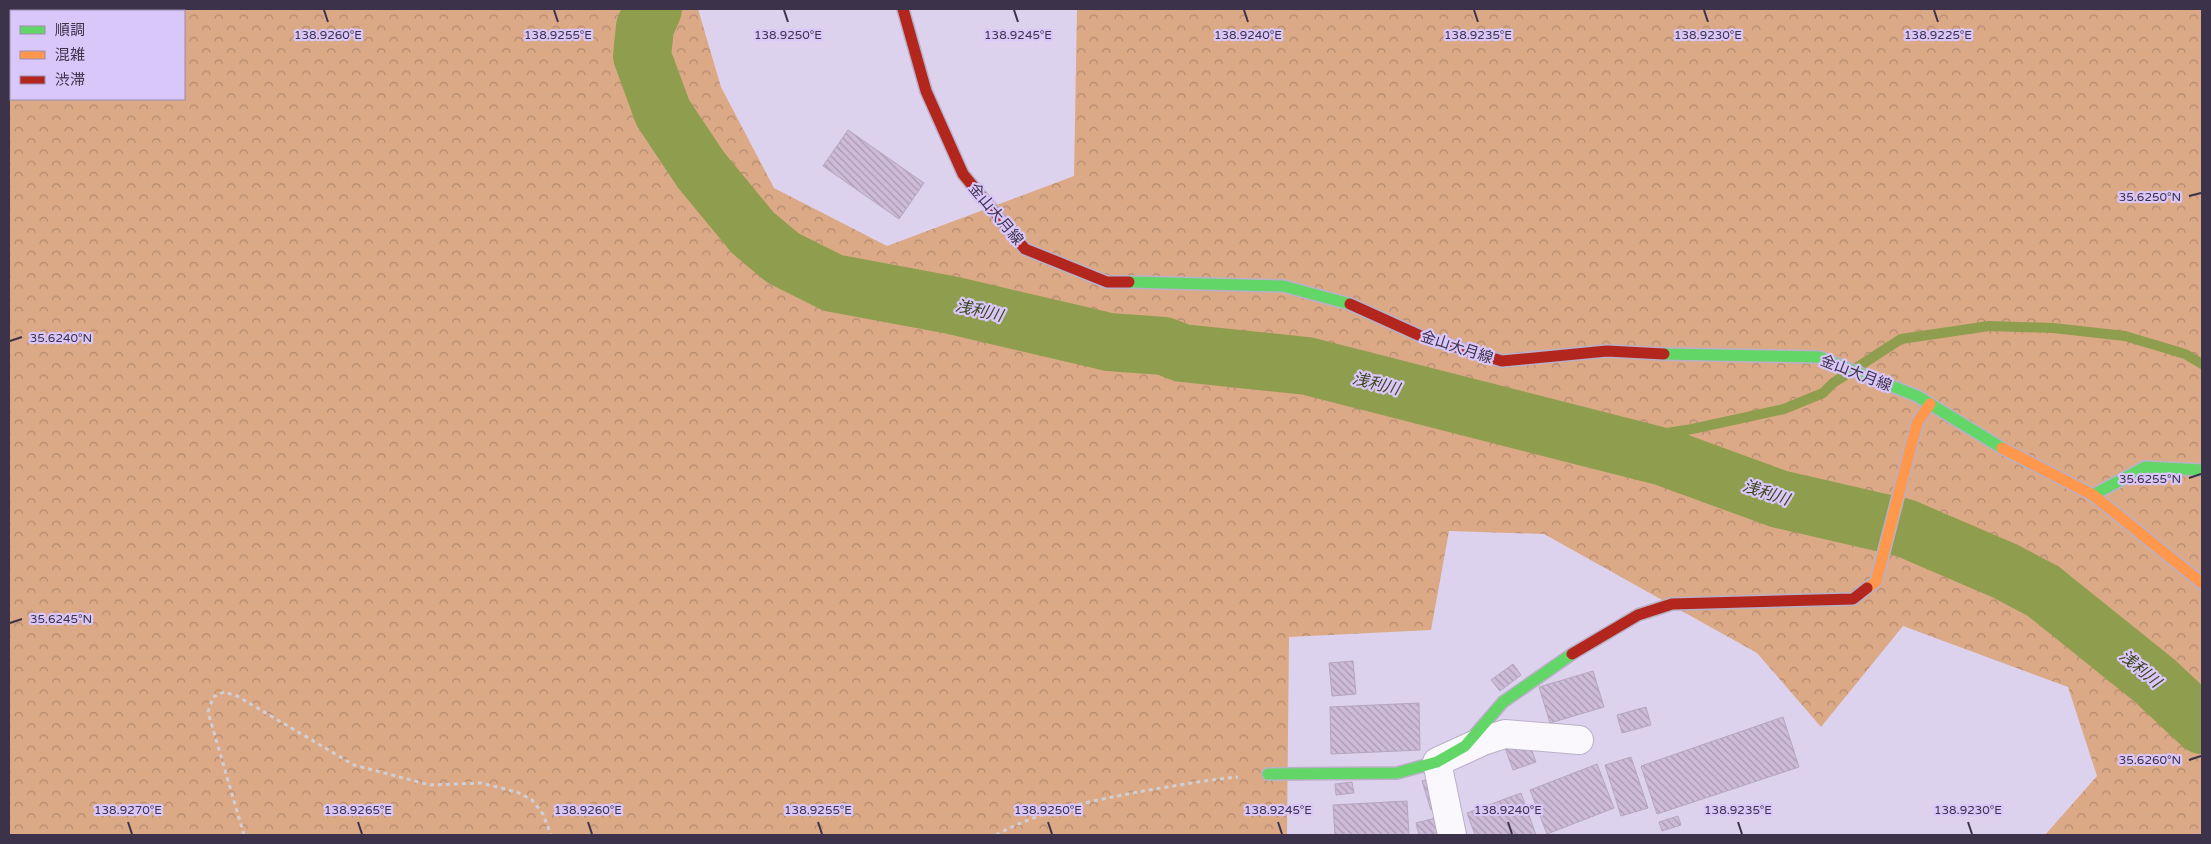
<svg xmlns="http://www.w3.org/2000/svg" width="2211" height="844" font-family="'Varela Round','Noto Sans JP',sans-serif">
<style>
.forest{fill:url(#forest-crowns);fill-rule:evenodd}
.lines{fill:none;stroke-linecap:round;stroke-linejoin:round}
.stream{stroke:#8f9e4e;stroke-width:10}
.river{stroke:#8f9e4e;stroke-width:58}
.building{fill:url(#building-back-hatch);stroke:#b4a7bd}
.street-casing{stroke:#b9b0c7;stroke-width:30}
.fast-casing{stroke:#b9b0c7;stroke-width:14}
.slow-casing{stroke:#b9b0c7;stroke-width:14}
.jam-casing{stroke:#b9b0c7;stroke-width:14}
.path{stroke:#d1cfd6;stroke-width:3;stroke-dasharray:4 4;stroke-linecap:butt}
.street{stroke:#faf8fc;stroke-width:28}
.fast{stroke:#63d668;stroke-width:11}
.slow{stroke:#ff974d;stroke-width:11}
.jam{stroke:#b3261e;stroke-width:11}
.ticks{fill:none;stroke:#3c324a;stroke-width:2}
.labels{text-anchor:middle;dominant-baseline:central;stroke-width:4.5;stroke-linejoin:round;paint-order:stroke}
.street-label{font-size:15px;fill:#3c324a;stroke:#dac7f9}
.water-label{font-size:16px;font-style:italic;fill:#394519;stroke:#dac7f9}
.ticks-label{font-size:12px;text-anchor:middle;fill:#3c324a;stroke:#dac7f9;stroke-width:4.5;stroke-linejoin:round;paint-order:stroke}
</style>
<defs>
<pattern id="forest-crowns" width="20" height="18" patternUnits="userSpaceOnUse" patternTransform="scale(1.25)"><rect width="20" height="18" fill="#dba986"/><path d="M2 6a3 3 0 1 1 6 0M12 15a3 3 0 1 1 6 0" fill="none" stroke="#b38a70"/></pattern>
<pattern id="building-back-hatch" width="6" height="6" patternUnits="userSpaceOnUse" patternTransform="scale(1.25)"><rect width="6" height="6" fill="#cebbd8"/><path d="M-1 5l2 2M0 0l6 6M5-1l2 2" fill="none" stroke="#a899b1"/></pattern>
</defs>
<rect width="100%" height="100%" fill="#ddd2ee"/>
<!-- forest -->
<path class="forest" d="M9 9H698L721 87 774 188 887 246 1074 176 1077 9H2202V835H2045L2097 776 2068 687 1903 626 1821 727 1757 653 1544 534 1449 531 1431 630 1289 637 1287 835H9ZM11 11H184V99H11Z"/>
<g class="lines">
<!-- stream -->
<polyline class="stream" points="1620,447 1648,436 1692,429 1784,409 1823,393 1833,383 1901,339 1989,326 2053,328 2125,336 2185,354 2202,364"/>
<!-- river -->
<polyline class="river" points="653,9 645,27 642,56 663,113 701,170 753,233 783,258 833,283 951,305 1109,342 1164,346 1182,353 1307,366 1664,457 1779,499 1905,528 2005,571 2043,591 2155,681 2202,725"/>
</g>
<!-- building -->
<g class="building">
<polygon points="848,130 924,183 899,219 823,166"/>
<polygon points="1353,661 1356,694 1332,696 1329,663"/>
<polygon points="1513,664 1521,675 1500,691 1491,680"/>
<polygon points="1593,671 1604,707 1550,723 1539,687"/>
<polygon points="1419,703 1420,750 1331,754 1330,707"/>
<polygon points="1646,707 1651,725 1622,733 1617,715"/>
<polygon points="1783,717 1799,767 1657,814 1641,766"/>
<polygon points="1528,740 1536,762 1513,770 1505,748"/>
<polygon points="1631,757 1648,808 1621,816 1605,765"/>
<polygon points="1597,764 1614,808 1547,834 1530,790"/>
<polygon points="1432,778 1441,807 1431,810 1422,781"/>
<polygon points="1352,782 1354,793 1336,795 1335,784"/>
<polygon points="1521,793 1536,835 1475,835 1467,813"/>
<polygon points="1407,801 1409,835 1335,835 1333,805"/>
<polygon points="1678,816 1681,825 1662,831 1659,822"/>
<polygon points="1439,817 1445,835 1419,835 1416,823"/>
</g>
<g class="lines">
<defs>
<polyline id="street" points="1452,835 1437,762 1483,741 1505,734 1579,740"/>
<g id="fast">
<polyline points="1129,282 1283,286 1350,304"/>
<polyline points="1664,354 1819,357 1917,396 2002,448"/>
<polyline points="2093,495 2145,467 2202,470"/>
<polyline points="1268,774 1397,773 1437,762 1465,746 1503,702 1572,654"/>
</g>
<g id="slow">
<polyline points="2002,448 2093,495 2202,583"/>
<polyline points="1867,588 1876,582 1917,423 1930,404"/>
</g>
<g id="jam">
<polyline points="903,9 926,91 963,174 1025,249 1107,282 1129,282"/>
<polyline points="1350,304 1423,337 1502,361 1607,351 1664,354"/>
<polyline points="1572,654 1638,615 1672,604 1853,599 1867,588"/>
</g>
</defs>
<!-- street casing -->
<use href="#street" class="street-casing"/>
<!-- fast casing -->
<use href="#fast" class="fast-casing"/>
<!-- slow casing -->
<use href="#slow" class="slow-casing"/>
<!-- jam casing -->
<use href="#jam" class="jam-casing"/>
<!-- path -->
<g class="path">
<polyline points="244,835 208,712 213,697 224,692 237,696 354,765 430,785 481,783 517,792 532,800 543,814 551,835"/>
<path d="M996 835C1041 810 1092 801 1143 791 1174 786 1206 780 1238 777"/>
</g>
<!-- street -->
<use href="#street" class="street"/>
<!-- fast -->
<use href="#fast" class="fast"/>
<!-- slow -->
<use href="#slow" class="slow"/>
<!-- jam -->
<use href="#jam" class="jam"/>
</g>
<!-- ticks -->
<path class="ticks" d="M324 10 328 22M554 10 558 22M784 10 788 22M1014 10 1018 22M1244 10 1248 22M1474 10 1478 22M1704 10 1708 22M1934 10 1938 22M2189 196 2201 193M10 341 22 337M2189 478 2201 474M10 623 22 619M2189 760 2201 756M128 822 132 834M358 822 362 834M588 822 592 834M818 822 822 834M1048 822 1052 834M1278 822 1282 834M1508 822 1512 834M1738 822 1742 834M1968 822 1972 834"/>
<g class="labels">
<!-- street labels -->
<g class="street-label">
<text transform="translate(996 214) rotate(50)">金山大月線</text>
<text transform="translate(1457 347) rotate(18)">金山大月線</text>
<text transform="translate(1856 373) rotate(21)">金山大月線</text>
</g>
<!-- water labels -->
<g class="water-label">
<text transform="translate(979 311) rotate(13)">浅利川</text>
<text transform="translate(1376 384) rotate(14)">浅利川</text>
<text transform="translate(1766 493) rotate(18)">浅利川</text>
<text transform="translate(2140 669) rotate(40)">浅利川</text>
</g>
</g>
<g class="ticks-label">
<text x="328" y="39">138.9260°E</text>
<text x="558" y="39">138.9255°E</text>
<text x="788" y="39">138.9250°E</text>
<text x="1018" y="39">138.9245°E</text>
<text x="1248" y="39">138.9240°E</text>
<text x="1478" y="39">138.9235°E</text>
<text x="1708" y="39">138.9230°E</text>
<text x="1938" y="39">138.9225°E</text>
<text x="2150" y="201">35.6250°N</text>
<text x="61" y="342">35.6240°N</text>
<text x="2150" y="483">35.6255°N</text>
<text x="61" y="623">35.6245°N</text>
<text x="2150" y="764">35.6260°N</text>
<text x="128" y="814">138.9270°E</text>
<text x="358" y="814">138.9265°E</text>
<text x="588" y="814">138.9260°E</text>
<text x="818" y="814">138.9255°E</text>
<text x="1048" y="814">138.9250°E</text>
<text x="1278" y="814">138.9245°E</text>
<text x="1508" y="814">138.9240°E</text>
<text x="1738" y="814">138.9235°E</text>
<text x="1968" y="814">138.9230°E</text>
</g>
<!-- border -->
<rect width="2211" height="844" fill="none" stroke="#3c324a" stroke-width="20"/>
<!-- legend -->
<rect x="10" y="10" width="175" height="90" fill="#dac7f9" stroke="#9b8bb3"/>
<rect x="20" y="26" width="25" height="8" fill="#63d668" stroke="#9b8bb3"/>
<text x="55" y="35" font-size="15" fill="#3c324a">順調</text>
<rect x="20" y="51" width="25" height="8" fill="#ff974d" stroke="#9b8bb3"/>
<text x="55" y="60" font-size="15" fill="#3c324a">混雑</text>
<rect x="20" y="76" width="25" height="8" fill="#b3261e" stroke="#9b8bb3"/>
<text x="55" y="85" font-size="15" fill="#3c324a">渋滞</text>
</svg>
